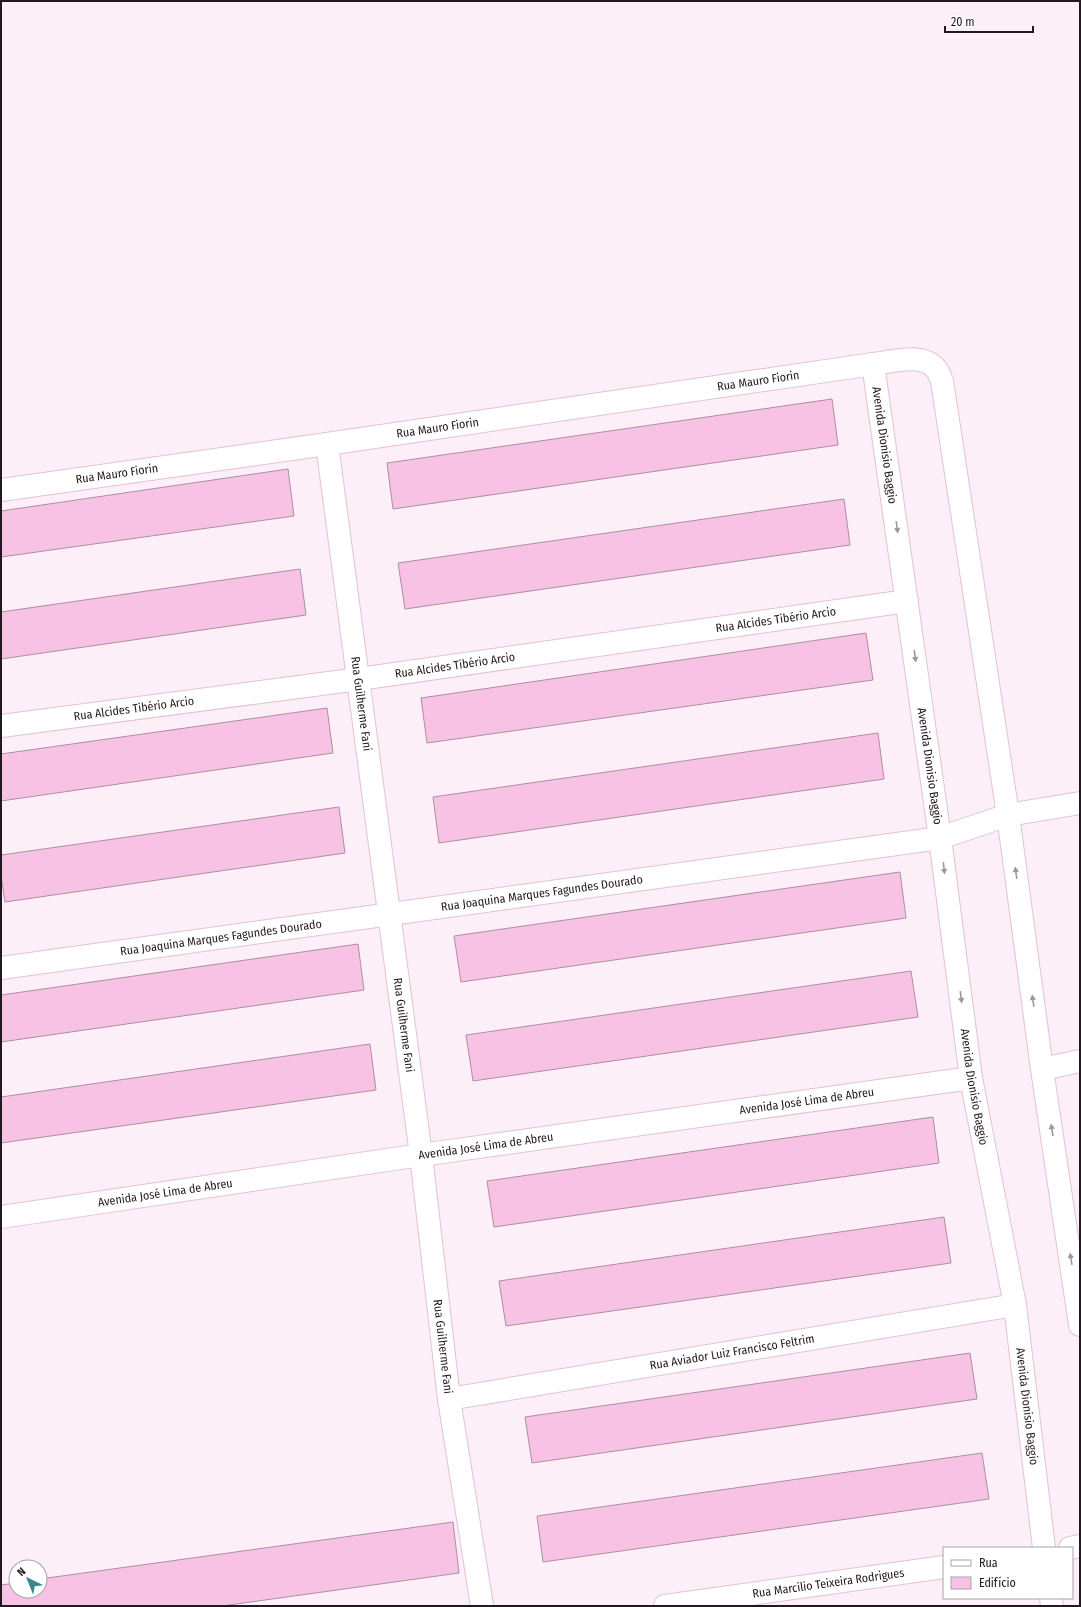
<svg xmlns="http://www.w3.org/2000/svg" width="1081" height="1607" font-family="'Fira Sans Condensed',sans-serif">
<style>
.building{fill:#f8c2e4;stroke:#ad8ea1}
.lines{fill:none;stroke-linecap:round;stroke-linejoin:round}
.minor-casing{stroke:#e2c1d6;stroke-width:24}
.minor{stroke:#fff;stroke-width:22}
.oneway{fill:#9c979b}
.labels{text-anchor:middle;dominant-baseline:central;stroke-width:3;stroke-linejoin:round;paint-order:stroke}
.street-label{font-size:12px;fill:#241820;stroke:#fff}
</style>
<rect width="100%" height="100%" fill="#fdeff8"/>
<!-- building -->
<g class="building">
<polygon points="832,399 838,445 393,509 387,463"/>
<polygon points="288,469 294,516 1,557 1,511"/>
<polygon points="844,499 850,545 405,609 398,563"/>
<polygon points="300,569 306,615 1,659 1,612"/>
<polygon points="866,633 873,680 427,743 421,698"/>
<polygon points="327,708 333,753 1,801 1,754"/>
<polygon points="878,733 884,779 439,843 433,797"/>
<polygon points="339,807 345,853 5,902 1,876 1,855"/>
<polygon points="900,872 906,918 461,982 454,936"/>
<polygon points="358,944 364,990 1,1042 1,995"/>
<polygon points="911,971 918,1017 473,1081 466,1035"/>
<polygon points="370,1044 376,1090 1,1143 1,1097"/>
<polygon points="933,1117 939,1163 494,1227 487,1181"/>
<polygon points="944,1217 951,1263 506,1326 499,1281"/>
<polygon points="970,1353 977,1399 532,1463 525,1417"/>
<polygon points="982,1453 989,1499 543,1562 537,1516"/>
<polygon points="453,1522 459,1573 222,1606 1,1606 1,1585 16,1583 16,1591 40,1591 40,1579"/>
</g>
<g class="lines">
<defs>
<g id="minor">
<path id="s1" d="M873 364 940 838 971 1078 1015 1305 1044 1548"/>
<path id="s2" d="M327 444 421 1155 449 1399 482 1606"/>
<path id="s3" d="M1 490 327 444 873 364C892 362 922 352 936 369 939 372 940 377 942 381L1008 815 1042 1069 1080 1325"/>
<path id="s4" d="M1 726 359 679 907 601"/>
<path id="s5" d="M1 968 940 838 1008 815 1080 803"/>
<polyline points="1042,1069 1080,1061"/>
<path id="s6" d="M1 1217 421 1155 971 1078"/>
<path id="s7" d="M449 1399 1015 1305"/>
<polyline points="1070,1548 1080,1546"/>
<polyline points="1051,1598 1052,1606"/>
<path id="s8" d="M665 1606 944 1567"/>
</g>
</defs>
<!-- minor casing -->
<use href="#minor" class="minor-casing"/>
<!-- minor -->
<use href="#minor" class="minor"/>
</g>
<!-- one-way arrows -->
<defs><path id="oneway-solid" d="M-6-.8H1V-3.2L6.5 0L1 3.2V.8H-6Z"/></defs>
<g class="oneway">
<use href="#oneway-solid" transform="translate(897 527) rotate(82)"/>
<use href="#oneway-solid" transform="translate(915 656) rotate(82)"/>
<use href="#oneway-solid" transform="translate(944 868) rotate(83)"/>
<use href="#oneway-solid" transform="translate(1016 873) rotate(-98)"/>
<use href="#oneway-solid" transform="translate(961 997) rotate(83)"/>
<use href="#oneway-solid" transform="translate(1033 1001) rotate(-98)"/>
<use href="#oneway-solid" transform="translate(1052 1130) rotate(-99)"/>
<use href="#oneway-solid" transform="translate(1071 1259) rotate(-99)"/>
</g>
<g class="labels">
<!-- street labels -->
<g class="street-label">
<text stroke="none"><textPath href="#s3" startOffset="765">Rua Mauro Fiorin</textPath></text>
<text stroke="none"><textPath href="#s3" startOffset="441">Rua Mauro Fiorin</textPath></text>
<text stroke="none"><textPath href="#s1" startOffset="82">Avenida Dionisio Baggio</textPath></text>
<text stroke="none"><textPath href="#s3" startOffset="117">Rua Mauro Fiorin</textPath></text>
<text stroke="none"><textPath href="#s4" startOffset="782">Rua Alcides Tibério Arcio</textPath></text>
<text stroke="none"><textPath href="#s4" startOffset="458">Rua Alcides Tibério Arcio</textPath></text>
<text stroke="none"><textPath href="#s2" startOffset="262">Rua Guilherme Fani</textPath></text>
<text stroke="none"><textPath href="#s4" startOffset="134">Rua Alcides Tibério Arcio</textPath></text>
<text stroke="none"><textPath href="#s1" startOffset="406">Avenida Dionisio Baggio</textPath></text>
<text stroke="none"><textPath href="#s5" startOffset="546">Rua Joaquina Marques Fagundes Dourado</textPath></text>
<text stroke="none"><textPath href="#s5" startOffset="222">Rua Joaquina Marques Fagundes Dourado</textPath></text>
<text stroke="none"><textPath href="#s2" startOffset="586">Rua Guilherme Fani</textPath></text>
<text stroke="none"><textPath href="#s1" startOffset="730">Avenida Dionisio Baggio</textPath></text>
<text stroke="none"><textPath href="#s6" startOffset="814">Avenida José Lima de Abreu</textPath></text>
<text stroke="none"><textPath href="#s6" startOffset="490">Avenida José Lima de Abreu</textPath></text>
<text stroke="none"><textPath href="#s6" startOffset="166">Avenida José Lima de Abreu</textPath></text>
<text stroke="none"><textPath href="#s2" startOffset="910">Rua Guilherme Fani</textPath></text>
<text stroke="none"><textPath href="#s7" startOffset="287">Rua Aviador Luiz Francisco Feltrim</textPath></text>
<text stroke="none"><textPath href="#s1" startOffset="1054">Avenida Dionisio Baggio</textPath></text>
<text stroke="none"><textPath href="#s8" startOffset="165">Rua Marcilio Teixeira Rodrigues</textPath></text>
</g>
</g>
<!-- border -->
<rect width="1081" height="1607" fill="none" stroke="#241820" stroke-width="4"/>
<!-- legend -->
<rect x="943" y="1547" width="130" height="52" fill="#ffffff" stroke="#a7a3a6"/>
<rect x="951" y="1560" width="20" height="6" fill="#ffffff" stroke="#a7a3a6"/>
<text x="979" y="1567" font-size="12" fill="#241820">Rua</text>
<rect x="951" y="1577" width="20" height="12" fill="#f8c2e4" stroke="#a7a3a6"/>
<text x="979" y="1587" font-size="12" fill="#241820">Edifício</text>
<!-- north arrow -->
<g transform="translate(28 1579) rotate(317)"><circle r="19" fill="#ffffff" stroke="#a7a3a6"/>
<path d="M0-3L7 15L0 10L-7 15Z" fill="#3e858d"/>
<text y="-6" font-size="11" font-weight="bold" text-anchor="middle" fill="#241820">N</text>
</g>
<!-- scale -->
<path d="M945 26v6h88v-6" fill="none" stroke="#241820" stroke-width="2"/>
<text x="951" y="26" font-size="12" fill="#241820" stroke="#ffffff" stroke-width="3" paint-order="stroke">20 m</text>
</svg>
